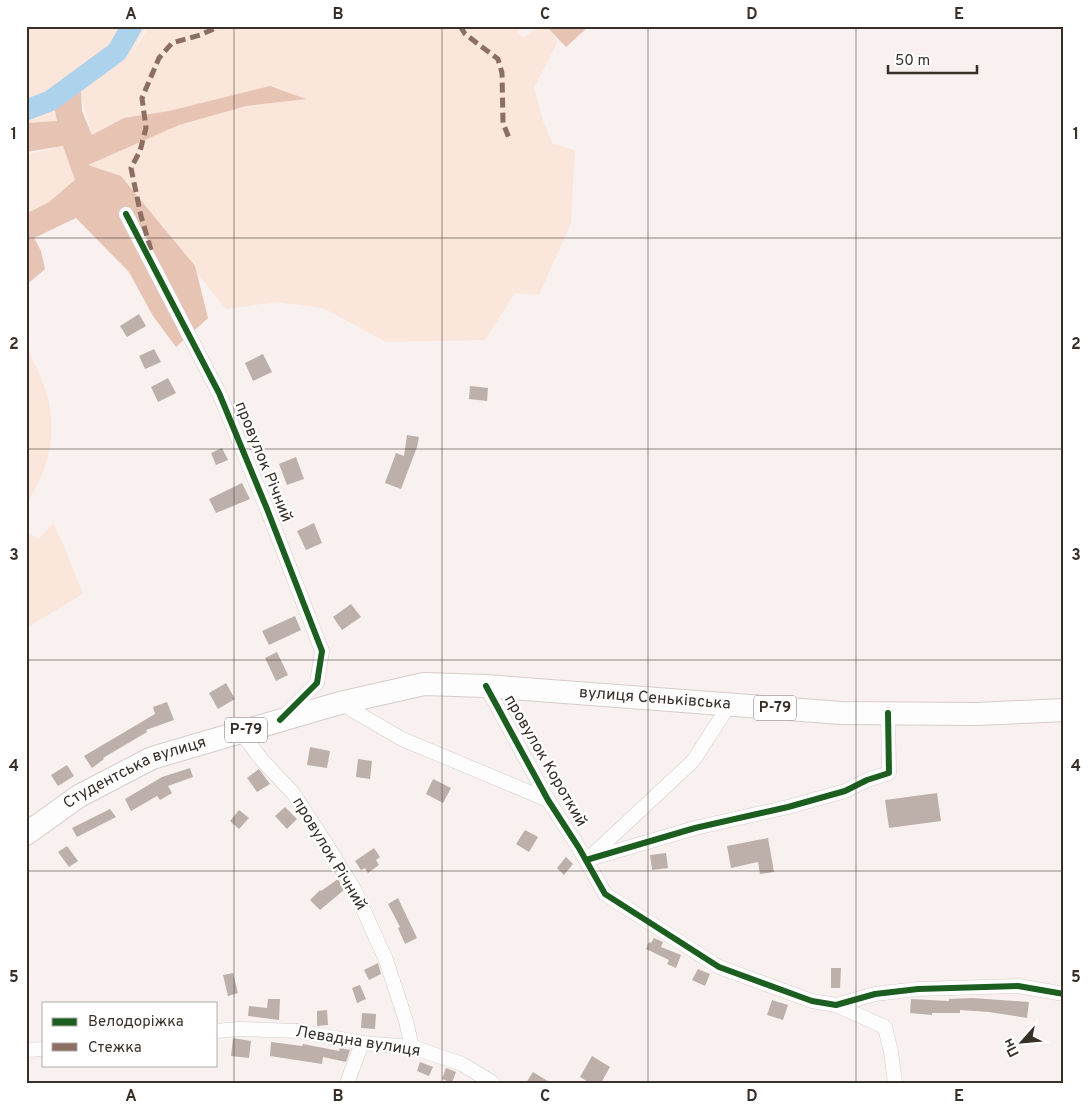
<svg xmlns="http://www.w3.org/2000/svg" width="1090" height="1109" font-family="Overpass,sans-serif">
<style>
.green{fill:#fbe6dc}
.forest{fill:#e6c3b2}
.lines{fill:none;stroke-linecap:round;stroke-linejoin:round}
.river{stroke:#acd2ec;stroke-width:21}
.building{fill:#bdb0aa}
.street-casing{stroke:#d5cdca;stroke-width:15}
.primary-casing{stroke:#d5cdca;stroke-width:24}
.street{stroke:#fefdfd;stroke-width:14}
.primary{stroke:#fefdfd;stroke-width:22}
.quiet{stroke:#8d6e63;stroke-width:5;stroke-dasharray:10 5;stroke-linecap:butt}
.cycleway-casing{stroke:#fff;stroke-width:9}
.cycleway{stroke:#1b5e20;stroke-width:6}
.grid{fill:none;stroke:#392f29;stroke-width:1;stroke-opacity:0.55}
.labels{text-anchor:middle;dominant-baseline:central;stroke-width:4.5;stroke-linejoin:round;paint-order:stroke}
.shield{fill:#fff;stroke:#746d69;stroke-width:1}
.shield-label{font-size:15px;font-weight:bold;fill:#392f29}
.street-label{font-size:16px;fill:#392f29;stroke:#fff}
.neatline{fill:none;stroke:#392f29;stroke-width:2}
.grid-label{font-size:16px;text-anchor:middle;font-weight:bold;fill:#392f29}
</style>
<rect width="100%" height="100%" fill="#f8f1ef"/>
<!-- green -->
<g class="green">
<polygon points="26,26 146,26 129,60 149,26 515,26 522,38 541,26 546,26 558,41 534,88 544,124 553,144 575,150 571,223 539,295 515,293 485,340 386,342 323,308 275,302 226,309 196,272 169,234 121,176 88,165 92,135 81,96 85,94 54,106 57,121 26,129"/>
<polygon points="63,146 76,180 49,202 26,214 26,155"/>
<path d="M26 344C33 362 43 380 48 398 57 440 48 470 26 505Z"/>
<polygon points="53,523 63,544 83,594 26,628 26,532 39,539"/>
</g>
<!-- forest -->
<g class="forest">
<polygon points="546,26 589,26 566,47"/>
<polygon points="270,86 306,99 246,106 179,125 88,165 121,176 195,266 208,318 176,347 153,316 129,272 76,218 34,238 41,251 45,269 31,281 26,283 26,214 49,202 75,180 63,146 26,152 26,123 57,121 54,106 68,96 81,92 82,111 92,135 124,118 169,111"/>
</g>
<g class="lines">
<!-- river -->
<polyline class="river" points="26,110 50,101 117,52 132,26"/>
</g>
<!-- building -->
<g class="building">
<polygon points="139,314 146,326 127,337 120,326"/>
<polygon points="154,349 161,362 145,369 139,356"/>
<polygon points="263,354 272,372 253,381 245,363"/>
<polygon points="168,378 176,393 158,402 151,387"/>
<polygon points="470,386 488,388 487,401 469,399"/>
<polygon points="407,435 419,437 417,447 401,489 385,483 396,453 404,456"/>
<polygon points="222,448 228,460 216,465 211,453"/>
<polygon points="296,457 304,479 287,485 279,464"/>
<polygon points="242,483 250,499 216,513 209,499"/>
<polygon points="314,523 322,543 306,550 297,531"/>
<polygon points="351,604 361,617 342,630 333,617"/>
<polygon points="295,616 301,630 269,645 262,631"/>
<polygon points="277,652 288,675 276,681 265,658"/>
<polygon points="226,683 235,699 218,709 209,693"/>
<polygon points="167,702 174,720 146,730 147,732 103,758 104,759 92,768 84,756 155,714 153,707"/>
<polygon points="310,747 330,751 327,768 307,765"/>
<polygon points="358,759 372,761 370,779 356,777"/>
<polygon points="67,765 74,776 58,786 51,775"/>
<polygon points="190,768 193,777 168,786 172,793 160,800 157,796 131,811 125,799 162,777"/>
<polygon points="259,769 270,784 257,792 247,778"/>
<polygon points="433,779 451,788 443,803 426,794"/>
<polygon points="937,793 941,821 889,828 885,800"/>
<polygon points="285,807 297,819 287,829 275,816"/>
<polygon points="110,809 116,817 77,837 72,828"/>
<polygon points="239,810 249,818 239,829 230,821"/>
<polygon points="525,830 538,837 529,852 516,844"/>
<polygon points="768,838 774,872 760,874 758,862 731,868 727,846"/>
<polygon points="67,846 78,861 69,867 58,852"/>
<polygon points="374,848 380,857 376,860 379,865 368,873 365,868 361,870 355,861"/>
<polygon points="666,853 668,868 652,870 650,855"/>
<polygon points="566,857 573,864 564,875 557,868"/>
<polygon points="338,879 344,890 320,910 310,900 320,890 321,891"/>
<polygon points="398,898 417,938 405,944 398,928 400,927 388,904"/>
<polygon points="654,938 663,942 661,947 681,955 676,968 667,964 669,960 646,949 649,942 651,943"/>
<polygon points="378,963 381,974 369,980 364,970"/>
<polygon points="831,968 841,968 840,988 831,988"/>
<polygon points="698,969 710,974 705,986 692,980"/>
<polygon points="233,973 238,993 228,996 223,975"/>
<polygon points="360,985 366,999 357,1003 352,988"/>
<polygon points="972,998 1029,1002 1027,1018 989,1012 960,1010 960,1013 932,1013 932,1015 910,1013 911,999 949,1001 949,999"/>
<polygon points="268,999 280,999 279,1020 248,1016 249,1006 267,1008"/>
<polygon points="772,1000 788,1005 783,1020 767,1015"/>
<polygon points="327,1010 328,1025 317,1026 317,1011"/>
<polygon points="362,1013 376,1014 375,1029 361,1028"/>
<polygon points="233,1038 251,1041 249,1058 231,1056"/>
<polygon points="271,1042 302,1046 303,1044 339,1051 340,1048 350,1050 346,1062 323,1057 322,1064 270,1056"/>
<polygon points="592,1056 610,1067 601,1083 590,1083 580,1077"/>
<polygon points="420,1062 433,1067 429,1076 417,1071"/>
<polygon points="446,1068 456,1072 452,1083 442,1079"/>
<polygon points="533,1072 551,1083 526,1083"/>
</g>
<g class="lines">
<defs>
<g id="street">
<polyline points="126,214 219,393 267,509 322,651 317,683 284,716"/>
<polyline points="486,686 548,800 579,848 605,894 719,967 812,1001 836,1005 875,994 918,989 1018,986 1064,994"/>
<polyline points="340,703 402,739 548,800"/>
<polyline points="241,732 261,759 293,793 323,839 354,889 386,960 406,1021 412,1047"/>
<polyline points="589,858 693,761 730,704"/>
<polyline points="586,860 695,828 788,807 845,791 867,780 889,773 888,713"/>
<polyline points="836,1005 885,1027 891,1052 895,1083"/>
<polyline points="216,1031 238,1029 298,1031 362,1043 412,1047 462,1064 493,1083"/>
<polyline points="26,1050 44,1049"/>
<polyline points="347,1083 362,1043"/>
</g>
<g id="primary">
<path id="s1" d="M26 834 79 796 152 758 340 703 424 684 486 686 841 713 977 714 1064 710"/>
</g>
</defs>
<!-- street casing -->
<use href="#street" class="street-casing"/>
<!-- primary casing -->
<use href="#primary" class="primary-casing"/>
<!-- street -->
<use href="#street" class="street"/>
<!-- primary -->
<use href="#primary" class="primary"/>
<!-- quiet -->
<g class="quiet">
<polyline points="460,26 465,34 498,59 502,73 503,123 509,138"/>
<polyline points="151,250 141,216 131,168 140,151 146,128 142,98 159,58 172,43 200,35 220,26"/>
</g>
<defs>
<g id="cycleway">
<polyline points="126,214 219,393 267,509 322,651 317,683 280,720"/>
<polyline points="486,686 548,800 579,848 605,894 719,967 812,1001 836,1005 875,994 918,989 1018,986 1064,994"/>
<polyline points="586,860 695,828 788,807 845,791 867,780 889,773 888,713"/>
</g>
</defs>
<!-- cycleway casing -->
<use href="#cycleway" class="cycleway-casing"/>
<!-- cycleway -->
<use href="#cycleway" class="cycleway"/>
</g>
<!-- grid -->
<path class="grid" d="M234 26V1083M442 26V1083M648 26V1083M856 26V1083M26 238H1064M26 449H1064M26 660H1064M26 871H1064"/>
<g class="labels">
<!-- shield labels -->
<g class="shield">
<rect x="754" y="695.5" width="42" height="25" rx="4"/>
<rect x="225" y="717.5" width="42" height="25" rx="4"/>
</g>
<g class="shield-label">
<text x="775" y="708">Р-79</text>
<text x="246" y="730">Р-79</text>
</g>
<!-- street labels -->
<g class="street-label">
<text transform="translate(263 462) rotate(68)">провулок Рiчний</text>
<text stroke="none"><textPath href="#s1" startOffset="661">вулиця Сенькiвська</textPath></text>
<text transform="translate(545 761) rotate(60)">провулок Короткий</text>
<text stroke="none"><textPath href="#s1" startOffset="126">Студентська вулиця</textPath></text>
<text transform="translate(329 854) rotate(59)">провулок Річний</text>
<text transform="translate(358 1042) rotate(9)">Левадна вулиця</text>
</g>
</g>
<!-- border -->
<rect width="1090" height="1109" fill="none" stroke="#ffffff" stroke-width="55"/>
<!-- legend -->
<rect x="42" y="1002" width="175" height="65" fill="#ffffff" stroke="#b0aca9"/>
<rect x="52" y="1018" width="25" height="8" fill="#1b5e20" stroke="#b0aca9"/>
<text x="88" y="1026" font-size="15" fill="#392f29">Велодоріжка</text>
<rect x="52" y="1043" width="25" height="8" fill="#8d6e63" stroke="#b0aca9"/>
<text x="88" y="1052" font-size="15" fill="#392f29">Стежка</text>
<!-- north arrow -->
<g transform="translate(1022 1042) rotate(243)" stroke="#ffffff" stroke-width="4" paint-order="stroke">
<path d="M0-4L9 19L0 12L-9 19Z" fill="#392f29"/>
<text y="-8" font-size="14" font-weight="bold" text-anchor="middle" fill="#392f29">Пн</text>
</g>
<!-- scale -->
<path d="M888 65v8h89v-8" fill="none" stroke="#392f29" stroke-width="2.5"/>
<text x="895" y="65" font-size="15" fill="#392f29" stroke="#ffffff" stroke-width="4" paint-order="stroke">50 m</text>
<rect x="28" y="28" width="1034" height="1054" class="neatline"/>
<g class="grid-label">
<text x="131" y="19">A</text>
<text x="338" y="19">B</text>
<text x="545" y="19">C</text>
<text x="752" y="19">D</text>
<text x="959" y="19">E</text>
<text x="14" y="139">1</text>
<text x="1076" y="139">1</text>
<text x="14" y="349">2</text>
<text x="1076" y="349">2</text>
<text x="14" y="560">3</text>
<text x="1076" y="560">3</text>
<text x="14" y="771">4</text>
<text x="1076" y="771">4</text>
<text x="14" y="982">5</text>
<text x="1076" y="982">5</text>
<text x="131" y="1101">A</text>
<text x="338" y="1101">B</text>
<text x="545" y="1101">C</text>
<text x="752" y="1101">D</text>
<text x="959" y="1101">E</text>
</g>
</svg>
